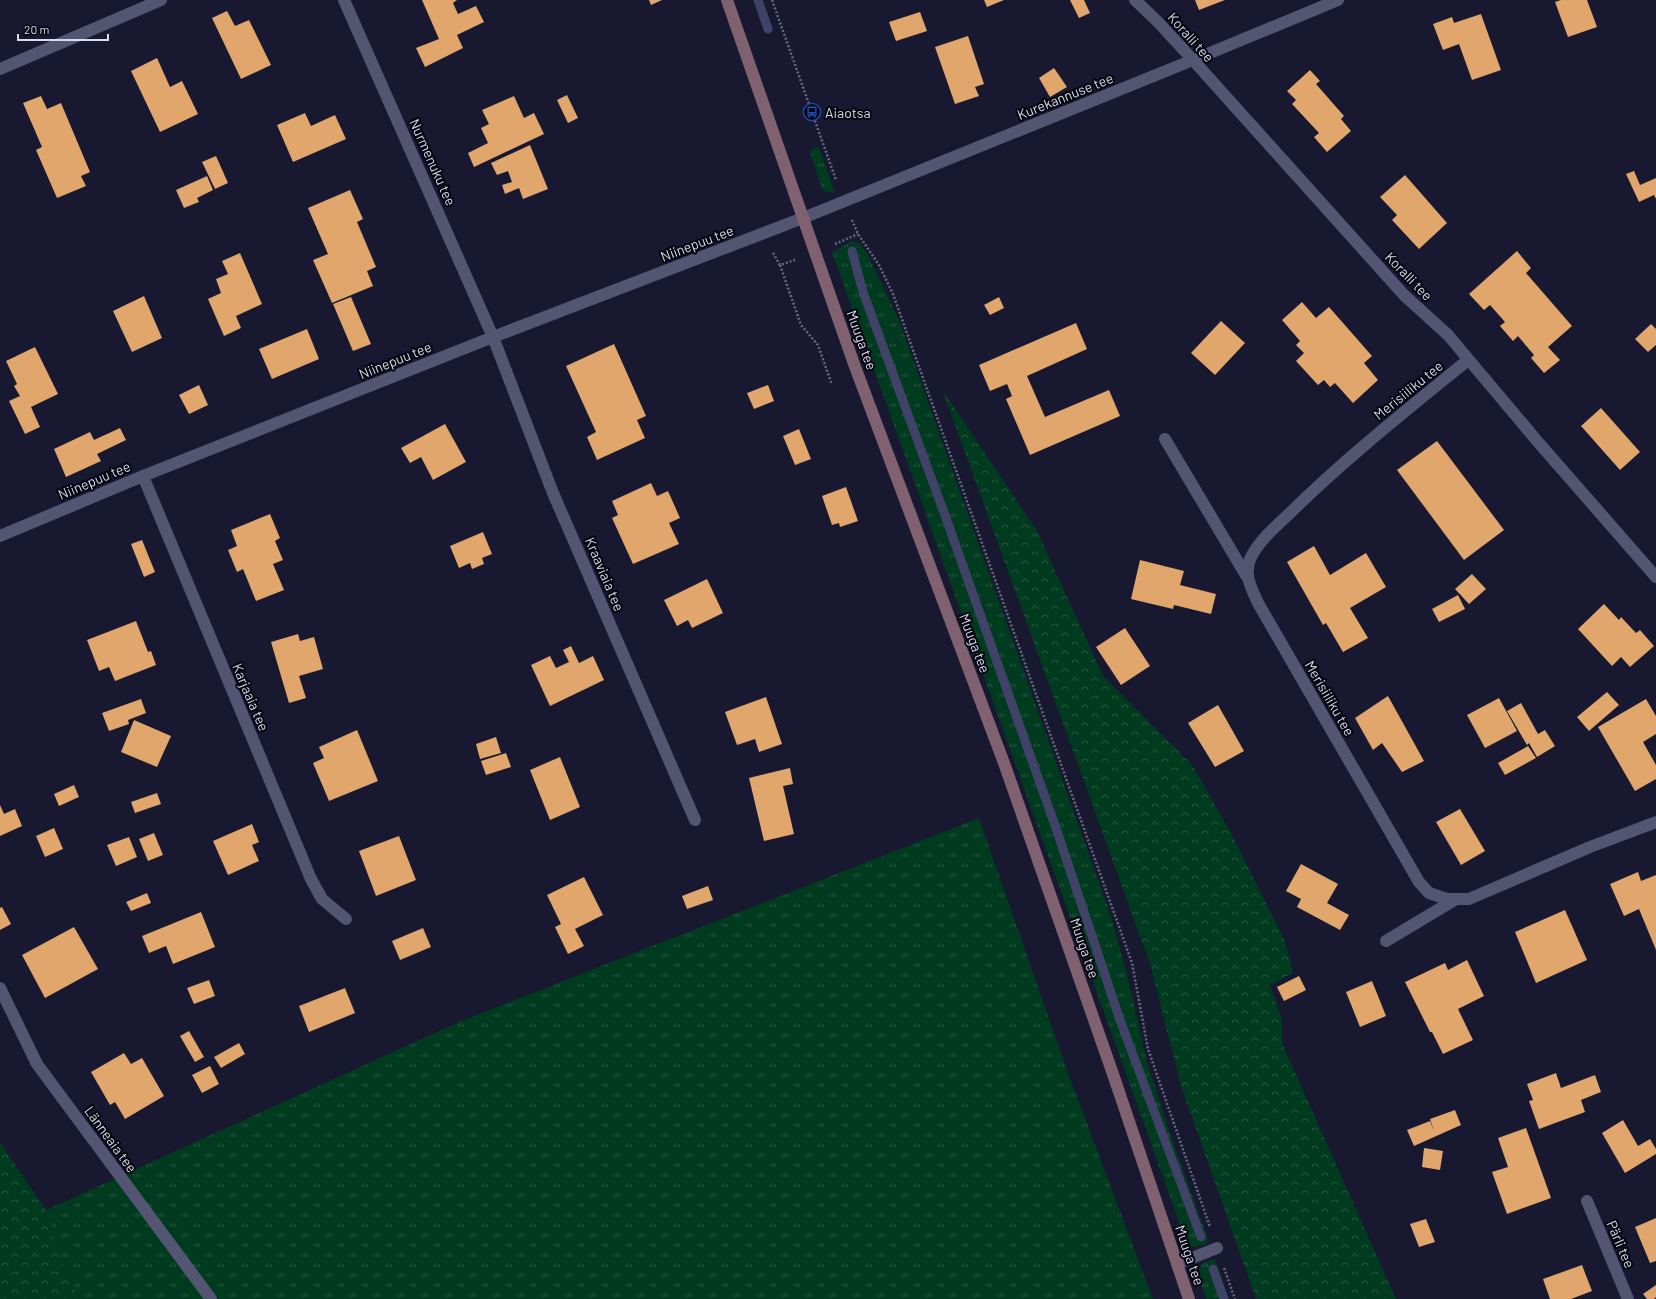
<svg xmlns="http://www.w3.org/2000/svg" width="1656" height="1299" font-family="Barlow,sans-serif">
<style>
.grass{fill:url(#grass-tufts)}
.forest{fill:url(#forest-crowns)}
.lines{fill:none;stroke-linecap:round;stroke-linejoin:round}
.stream{stroke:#414268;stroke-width:9}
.building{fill:#e0a66c}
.path{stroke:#68697e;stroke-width:2.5;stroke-dasharray:2 2;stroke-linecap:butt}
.lane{stroke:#545573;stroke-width:12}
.street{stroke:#545573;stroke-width:12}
.secondary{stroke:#7f616f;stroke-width:12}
.labels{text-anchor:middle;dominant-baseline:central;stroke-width:4;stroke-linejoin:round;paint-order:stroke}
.street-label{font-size:14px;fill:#dadbec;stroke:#05050f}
.poi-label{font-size:14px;fill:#dadbec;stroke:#05050f;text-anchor:start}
</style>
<defs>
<pattern id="grass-tufts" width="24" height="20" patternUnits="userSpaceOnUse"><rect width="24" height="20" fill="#003a1f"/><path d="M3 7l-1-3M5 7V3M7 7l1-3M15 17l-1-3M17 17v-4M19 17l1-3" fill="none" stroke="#255640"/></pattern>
<pattern id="forest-crowns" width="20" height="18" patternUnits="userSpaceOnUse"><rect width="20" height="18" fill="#003a1f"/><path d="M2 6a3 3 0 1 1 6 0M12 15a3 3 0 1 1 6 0" fill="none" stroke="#255640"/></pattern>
</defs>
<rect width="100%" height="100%" fill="#181831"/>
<!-- grass -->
<g class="grass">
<polygon points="819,147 835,193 824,191 821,186 810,152 811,149"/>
<polygon points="853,241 860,243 868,255 899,320 1112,919 1131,991 1147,1063 1171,1136 1209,1242 1197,1247 1191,1247 1188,1244 1183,1233 832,252"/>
<polygon points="979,818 1067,1070 1153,1299 80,1299 64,1268 46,1210 459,1022"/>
<path d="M1215 1259 1229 1299H1206L1197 1271C1200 1263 1208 1261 1215 1259Z"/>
</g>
<!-- forest -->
<g class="forest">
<polygon points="942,389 1037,531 1103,676 1192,765 1230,831 1285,941 1293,973 1270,985 1282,1020 1282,1043 1396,1299 1256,1299 1181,1086 1150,964"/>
<polygon points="0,1142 46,1210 64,1268 80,1299 0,1299"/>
</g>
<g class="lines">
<!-- stream -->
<g class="stream">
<polyline points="758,0 768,29"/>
<polyline points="852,251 863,292 946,518 1057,831 1120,1020 1201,1237"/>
<polyline points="1213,1269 1224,1299"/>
</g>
</g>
<!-- building -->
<g class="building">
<polygon points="422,0 457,0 453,3 458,14 476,6 484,22 457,35 463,48 425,67 416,48 439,39"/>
<polygon points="649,0 662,0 651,5"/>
<polygon points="984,0 1004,0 987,7"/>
<polygon points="1070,0 1084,0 1090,13 1079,18"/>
<polygon points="1195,0 1225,0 1199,10"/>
<polygon points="1561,0 1587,0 1597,27 1568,37 1555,2"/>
<polygon points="227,11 235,26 249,20 271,65 241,79 212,18"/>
<polygon points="920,12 927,31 896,41 889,22"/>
<polygon points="1481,14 1501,70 1472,80 1459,44 1443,50 1433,24 1452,17 1454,23"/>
<polygon points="968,36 984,84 975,87 979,96 955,104 935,47"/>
<polygon points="157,58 170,87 182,81 198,114 160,132 131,71"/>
<polygon points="1054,68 1067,87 1050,97 1039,78"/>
<polygon points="1310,70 1320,81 1316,84 1344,116 1341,119 1351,131 1327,152 1314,137 1319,133 1292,104 1296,100 1287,91"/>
<polygon points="567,95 578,118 568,123 557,100"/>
<polygon points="41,96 47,109 61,103 90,172 81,176 86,186 57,198 36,150 42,147 23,103"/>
<polygon points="514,96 524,118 534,113 544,134 474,167 468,153 488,143 481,128 489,124 482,110"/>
<polygon points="305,113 311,126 335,115 346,139 293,162 277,125"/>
<polygon points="530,145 548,189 523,199 519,188 505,194 502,185 512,182 508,171 497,175 491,163"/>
<polygon points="216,156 228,183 215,189 202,162"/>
<polygon points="1634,171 1640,185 1656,178 1656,199 1654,195 1639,202 1626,174"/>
<polygon points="1405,175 1447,223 1419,249 1392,220 1397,215 1380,197"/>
<polygon points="207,176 213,190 197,198 199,202 184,208 176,190"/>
<polygon points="350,190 363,219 357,222 376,267 367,271 373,286 332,303 313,260 328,254 308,208"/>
<polygon points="1517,251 1531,268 1526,273 1572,326 1548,347 1560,360 1544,373 1531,358 1534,355 1518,336 1513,341 1500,326 1505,322 1490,305 1484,310 1469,294"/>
<polygon points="240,253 262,304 236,316 241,328 224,336 208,299 221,293 216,279 228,274 222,261"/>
<polygon points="144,296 162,338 132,352 113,311"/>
<polygon points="351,297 371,344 353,351 333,304"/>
<polygon points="999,297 1004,308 990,315 984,305"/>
<polygon points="1302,302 1316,318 1329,307 1372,356 1364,363 1378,380 1353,403 1335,383 1330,387 1324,380 1318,385 1296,361 1304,353 1296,345 1300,341 1282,320"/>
<polygon points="1221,321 1245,343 1215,375 1191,353"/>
<polygon points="1076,323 1087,349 1027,376 1045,417 1109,390 1120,416 1030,455 1006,399 1012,396 1007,384 990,391 979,365"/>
<polygon points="1651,324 1656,329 1656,345 1648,352 1635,339"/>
<polygon points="307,329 319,359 272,379 259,349"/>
<polygon points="614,344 646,416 637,420 645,438 597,460 587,437 596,432 566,366"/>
<polygon points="35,347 58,394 31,407 40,427 25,434 9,401 20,396 14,386 17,384 6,361"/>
<polygon points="199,385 208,405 189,414 179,395"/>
<polygon points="768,385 774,401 754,409 747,393"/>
<polygon points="1601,408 1640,452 1620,470 1581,426"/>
<polygon points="445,424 466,462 433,480 421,457 410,463 401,448"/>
<polygon points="120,428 126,440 97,454 101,461 66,477 54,449 90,432 94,440"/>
<polygon points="799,429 811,459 795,465 783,436"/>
<polygon points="1437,441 1504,530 1464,560 1397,470"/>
<polygon points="651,483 657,496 668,491 680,518 669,523 679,544 633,564 612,518 618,515 612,501"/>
<polygon points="846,487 858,521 840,527 839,523 832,525 822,496"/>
<polygon points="270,514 280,538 275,541 283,560 273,564 284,590 256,601 243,569 237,572 228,550 237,546 231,530"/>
<polygon points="483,532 492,554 482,558 484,564 472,569 470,563 459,568 450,546"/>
<polygon points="142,540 155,572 144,577 131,544"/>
<polygon points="1314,546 1330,575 1366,553 1386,587 1350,608 1368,638 1343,652 1326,623 1323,625 1287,562"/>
<polygon points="1140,560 1184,571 1180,585 1216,594 1211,614 1174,605 1173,609 1131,599"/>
<polygon points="1472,574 1486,589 1469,604 1455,589"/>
<polygon points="707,579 723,613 692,628 688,620 677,626 664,600"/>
<polygon points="1458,595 1465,609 1439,622 1432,609"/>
<polygon points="1604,604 1619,620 1621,617 1636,633 1640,630 1654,646 1630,667 1621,657 1612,666 1578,629"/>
<polygon points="136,621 148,652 151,651 156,665 115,681 109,667 99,671 87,640"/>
<polygon points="1125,628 1150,666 1121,685 1096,647"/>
<polygon points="298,634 300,641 314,637 323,669 299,676 306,698 289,703 271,642"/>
<polygon points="571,646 579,663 593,656 604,680 550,706 531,665 550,656 556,668 569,662 563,650"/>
<polygon points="1607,692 1619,705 1589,731 1577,717"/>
<polygon points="1388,696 1424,761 1402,772 1382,743 1373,750 1355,718"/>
<polygon points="766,697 782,744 759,752 755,739 737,745 725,712"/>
<polygon points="1499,698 1517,731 1485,748 1467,715"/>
<polygon points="141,699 146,713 128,720 129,724 109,731 102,713"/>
<polygon points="1646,699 1656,716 1656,734 1643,742 1656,765 1656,779 1635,791 1598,727"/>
<polygon points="1521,703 1538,734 1545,730 1555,746 1537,757 1529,743 1527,745 1507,711"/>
<polygon points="1218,705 1244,751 1215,767 1188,723"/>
<polygon points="134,720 171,736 157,767 121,752"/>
<polygon points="357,730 378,781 329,801 313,763 324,758 319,747"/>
<polygon points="496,737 501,753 480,759 476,744"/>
<polygon points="1528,746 1536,758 1505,775 1498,763"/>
<polygon points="506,753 511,767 486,775 481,761"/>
<polygon points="560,757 580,807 550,820 530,770"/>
<polygon points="790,768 793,784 783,786 794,834 764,841 749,778"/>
<polygon points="74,785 79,797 59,806 54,794"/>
<polygon points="157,793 161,804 135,813 131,802"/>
<polygon points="0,805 4,814 15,809 22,826 0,836"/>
<polygon points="1460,809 1485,851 1461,865 1436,822"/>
<polygon points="252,824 259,842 252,845 259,861 228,875 213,841"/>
<polygon points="54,828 63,849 45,857 36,836"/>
<polygon points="154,833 163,855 148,861 139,839"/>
<polygon points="399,836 416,880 376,896 359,851"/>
<polygon points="129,837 137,857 116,866 107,845"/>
<polygon points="1301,864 1338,884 1327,903 1349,915 1340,930 1297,907 1301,899 1286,891"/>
<polygon points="1638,872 1641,881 1656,875 1656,950 1639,909 1624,916 1610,884"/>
<polygon points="584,877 603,915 575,929 584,946 568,954 555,927 561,924 547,895"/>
<polygon points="708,886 713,900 687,909 682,896"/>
<polygon points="147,893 151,903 131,911 126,902"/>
<polygon points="2,907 11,924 0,930 0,908"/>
<polygon points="1565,910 1587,960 1536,983 1515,932"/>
<polygon points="201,912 215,947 173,964 166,946 149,953 142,936"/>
<polygon points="74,927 98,969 45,998 22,955"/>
<polygon points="423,928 431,947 400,960 392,941"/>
<polygon points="1467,960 1484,996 1458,1009 1473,1040 1443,1054 1432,1032 1430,1032 1405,982 1445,963 1448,970"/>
<polygon points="1299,976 1306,990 1284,1001 1277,987"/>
<polygon points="209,980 215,996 194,1004 187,988"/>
<polygon points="1372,981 1386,1016 1360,1027 1346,992"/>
<polygon points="345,988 355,1013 309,1032 299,1006"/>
<polygon points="189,1031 204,1057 195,1062 180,1036"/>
<polygon points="239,1043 245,1054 221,1068 214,1057"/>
<polygon points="124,1053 131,1064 142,1058 164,1096 125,1119 115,1102 110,1105 91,1072"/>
<polygon points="210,1066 219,1084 202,1093 192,1075"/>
<polygon points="1556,1073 1561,1088 1595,1075 1601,1092 1581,1100 1585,1112 1539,1129 1529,1101 1533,1100 1527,1084"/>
<polygon points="1455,1110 1461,1125 1414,1146 1407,1130 1430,1121 1434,1131 1430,1119"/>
<polygon points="1623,1120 1638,1146 1650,1139 1656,1149 1656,1154 1625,1173 1602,1133"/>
<polygon points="1526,1128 1551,1198 1507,1214 1492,1172 1508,1167 1498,1138"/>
<polygon points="1424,1148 1443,1151 1440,1170 1422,1167"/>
<polygon points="1656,1218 1656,1261 1650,1263 1635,1227"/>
<polygon points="1426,1219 1435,1242 1419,1247 1410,1224"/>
<polygon points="1582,1265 1592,1291 1571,1299 1550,1299 1543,1279"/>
<polygon points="1656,1285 1656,1297 1654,1299 1647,1299 1643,1294"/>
</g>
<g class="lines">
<!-- path -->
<g class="path">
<polyline points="772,0 836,180"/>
<polyline points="852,220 858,234 879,265 893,294 1132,963 1148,1049 1210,1227"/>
<polyline points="835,244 858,234"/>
<polyline points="773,253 780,265 795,260"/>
<polyline points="780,265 801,325 818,345 832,385"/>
<polyline points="1224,1268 1235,1299"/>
</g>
<!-- lane -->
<polyline class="lane" points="1177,1264 1217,1248"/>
<!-- street -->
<g class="street">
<polyline points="344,0 493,337 553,493 695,820"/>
<polyline points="1135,0 1158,22 1193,60 1404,295 1448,335 1538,442 1656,577"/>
<polyline points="0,69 161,0"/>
<path d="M1468 360C1408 409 1347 457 1291 512 1277 526 1260 539 1251 557 1243 574 1251 587 1258 603L1419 882 1429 893 1447 899H1469L1590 847 1656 822"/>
<polyline points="1165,439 1247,577"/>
<polyline points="143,476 311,879 322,899 346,919"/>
<polyline points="0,536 143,476 493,337 803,218 1193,60 1338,0"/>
<polyline points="1386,941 1456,899"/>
<polyline points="0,988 37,1064 211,1299"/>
<polyline points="1587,1201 1628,1299"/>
</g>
<!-- secondary -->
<polyline class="secondary" points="727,0 854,364 1004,763 1114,1077 1189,1299"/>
</g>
<!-- icons -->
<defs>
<symbol id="bus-ring" viewBox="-11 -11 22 22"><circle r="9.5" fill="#05050f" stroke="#1a4fb4" stroke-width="1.5"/><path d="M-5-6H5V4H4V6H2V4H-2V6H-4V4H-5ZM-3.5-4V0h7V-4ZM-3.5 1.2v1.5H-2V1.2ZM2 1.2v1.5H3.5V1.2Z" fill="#1a4fb4"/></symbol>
</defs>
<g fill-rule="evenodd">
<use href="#bus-ring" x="802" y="102" width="20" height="20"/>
</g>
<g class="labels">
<!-- street labels -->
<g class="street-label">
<text transform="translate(1191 37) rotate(48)">Koralli tee</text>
<text transform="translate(1065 96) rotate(-22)">Kurekannuse tee</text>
<text transform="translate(433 162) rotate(66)">Nurmenuku tee</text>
<text transform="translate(697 243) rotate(-21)">Niinepuu tee</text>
<text transform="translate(1409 276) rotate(46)">Koralli tee</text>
<text transform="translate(862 340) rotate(70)">Muuga tee</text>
<text transform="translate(395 360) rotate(-22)">Niinepuu tee</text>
<text transform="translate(1408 390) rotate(-39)">Merisiiliku tee</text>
<text transform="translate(94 480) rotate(-23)">Niinepuu tee</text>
<text transform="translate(605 574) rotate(67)">Kraaviaia tee</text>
<text transform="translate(975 643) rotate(69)">Muuga tee</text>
<text transform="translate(251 697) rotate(67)">Karjaaia tee</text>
<text transform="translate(1330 698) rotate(60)">Merisiiliku tee</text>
<text transform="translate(1085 948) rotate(71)">Muuga tee</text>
<text transform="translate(111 1139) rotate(54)">Länneaia tee</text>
<text transform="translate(1621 1244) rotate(67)">Pärli tee</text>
<text transform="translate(1190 1255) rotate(71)">Muuga tee</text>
</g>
<!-- poi labels -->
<g class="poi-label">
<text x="825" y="112">Aiaotsa</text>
</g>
</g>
<!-- scale -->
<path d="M18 34v6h90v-6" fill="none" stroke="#dadbec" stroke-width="2"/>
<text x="24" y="34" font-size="12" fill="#dadbec" stroke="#05050f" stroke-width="3" paint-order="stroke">20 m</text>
</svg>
